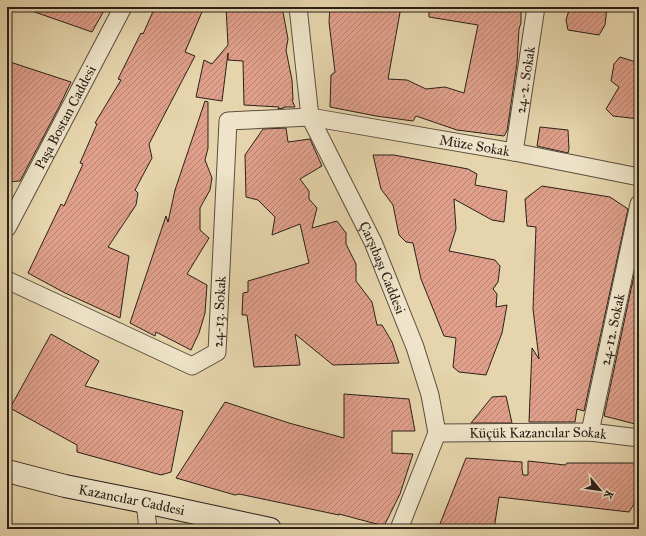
<svg xmlns="http://www.w3.org/2000/svg" width="646" height="536" font-family="'IM FELL Great Primer',serif">
<style>
.building{fill:url(#building-hatch);stroke:#2b201a}
.lines{fill:none;stroke-linecap:round;stroke-linejoin:round}
.minor-casing{stroke:#5a4d3e;stroke-width:19}
.secondary-casing{stroke:#2b201a;stroke-width:24}
.minor{stroke:#efe4c9;stroke-width:17}
.secondary{stroke:#efe4c9;stroke-width:22}
.labels{text-anchor:middle;dominant-baseline:central;stroke-width:4;stroke-linejoin:round;paint-order:stroke}
.street-label{font-size:14px;fill:#2b201a;stroke:#efe4c9}
</style>
<defs>
<pattern id="building-hatch" width="6" height="6" patternUnits="userSpaceOnUse"><rect width="6" height="6" fill="#df9f8a"/><path d="M-1 1l2-2M0 6l6-6M5 7l2-2" fill="none" stroke="#b58170"/></pattern>
</defs>
<rect width="100%" height="100%" fill="#e6d5ac"/>
<filter id="stains"><feTurbulence type="fractalNoise" baseFrequency=".005" numOctaves="4"/><feColorMatrix values="0 0 0 0 .2 0 0 0 0 .09 0 0 0 0 .02 0 0 0 .5 -.17"/></filter>
<radialGradient id="worn" r=".72"><stop offset=".6" stop-color="#630" stop-opacity="0"/><stop offset="1" stop-color="#630" stop-opacity=".3"/></radialGradient>
<!-- building -->
<g class="building">
<polygon points="29,7 106,7 92,32 29,10"/>
<polygon points="155,7 204,7 185,52 195,56 149,144 152,158 135,190 138,193 136,205 108,247 129,256 120,318 65,293 28,273 61,204 64,206 83,164 80,163 97,124 95,123 121,80 118,79 141,33 143,34"/>
<polygon points="226,7 282,7 288,39 286,50 292,80 293,100 292,100 295,107 284,107 284,108 278,109 279,107 244,105 243,61 228,60 228,53 222,101 196,97 204,60 212,64 228,45"/>
<polygon points="330,7 401,7 388,79 407,80 426,89 445,87 464,93 478,25 429,17 429,7 521,7 521,23 519,29 517,63 507,131 504,136 457,130 416,116 413,121 376,116 330,107 331,75 335,72 329,22"/>
<polygon points="570,7 607,7 605,25 599,35 568,30 566,20"/>
<polygon points="620,57 639,63 639,119 613,116 606,109 619,87 611,81 614,64"/>
<polygon points="7,61 71,82 58,109 20,181 7,182"/>
<polygon points="205,101 208,102 208,148 205,160 212,178 210,190 200,208 200,230 209,238 187,274 207,285 205,313 199,333 191,350 156,332 155,336 130,323 166,216 168,222 175,190"/>
<polygon points="540,127 568,130 569,149 568,153 537,146"/>
<polygon points="286,128 288,142 310,139 322,166 300,179 309,191 309,199 317,208 312,228 337,221 346,233 346,244 356,264 356,281 372,302 377,325 382,325 392,342 399,363 333,365 295,334 300,365 254,367 247,315 242,315 243,293 248,292 248,281 309,263 300,224 272,235 275,217 258,200 246,197 245,155 263,129"/>
<polygon points="373,155 394,155 468,169 477,174 475,185 507,191 504,222 492,220 454,199 456,229 449,251 495,260 500,266 498,282 493,289 497,294 496,307 507,305 502,333 486,375 459,372 453,367 456,338 444,336 421,279 413,243 406,242 399,235 393,205 381,189"/>
<polygon points="542,186 610,197 628,209 584,411 577,409 575,422 529,422 532,348 539,359 533,309 536,227 527,226 525,199"/>
<polygon points="639,252 639,425 604,416"/>
<polygon points="51,334 99,361 85,386 183,411 171,472 161,475 77,452 77,445 10,408"/>
<polygon points="344,394 409,399 415,431 392,431 392,453 413,454 400,494 384,526 339,514 339,515 239,494 235,495 176,478 225,402 289,423 344,438"/>
<polygon points="506,396 512,423 471,423 492,397"/>
<polygon points="466,458 522,462 522,469 523,475 528,475 528,461 565,465 567,463 639,463 639,496 629,512 499,497 494,529 438,529"/>
</g>
<g class="lines">
<defs>
<g id="minor">
<path id="s1" d="M298 7 310 117 373 242 415 347 430 395 437 433 399 529"/>
<path id="s2" d="M514 152 536 7"/>
<path id="s3" d="M7 228 123 7"/>
<path id="s4" d="M7 280 192 366 217 352 228 121 310 117 514 152 639 177"/>
<path id="s5" d="M590 432 639 204"/>
<path id="s6" d="M437 433 590 432 639 438"/>
<polyline points="145,502 148,529"/>
</g>
<g id="secondary">
<path id="s7" d="M7 471 65 486 145 502 270 529"/>
</g>
</defs>
<!-- minor casing -->
<use href="#minor" class="minor-casing"/>
<!-- secondary casing -->
<use href="#secondary" class="secondary-casing"/>
<!-- minor -->
<use href="#minor" class="minor"/>
<!-- secondary -->
<use href="#secondary" class="secondary"/>
</g>
<g class="labels">
<!-- street labels -->
<g class="street-label">
<text stroke="none"><textPath href="#s2" startOffset="73">24-2. Sokak</textPath></text>
<text stroke="none"><textPath href="#s3" startOffset="125">Paşa Bostan Caddesi</textPath></text>
<text stroke="none"><textPath href="#s4" startOffset="713">Müze Sokak</textPath></text>
<text stroke="none"><textPath href="#s1" startOffset="278">Çarşıbaşı Caddesi</textPath></text>
<text stroke="none"><textPath href="#s4" startOffset="273">24-13. Sokak</textPath></text>
<text stroke="none"><textPath href="#s5" startOffset="105">24-12. Sokak</textPath></text>
<text stroke="none"><textPath href="#s6" startOffset="101">Küçük Kazancılar Sokak</textPath></text>
<text stroke="none"><textPath href="#s7" startOffset="128">Kazancılar Caddesi</textPath></text>
</g>
</g>
<!-- margin -->
<rect width="646" height="536" fill="none" stroke="#e6d5ac" stroke-width="24"/>
<rect x="8" y="8" width="630" height="520" fill="none" stroke="#2b201a" stroke-width="2"/>
<rect x="12" y="12" width="622" height="512" fill="none" stroke="#2b201a"/>
<!-- north arrow -->
<g transform="translate(600 490) rotate(119)" stroke="#efe4c9" stroke-width="3" paint-order="stroke">
<path d="M0-3L7 15L0 10L-7 15Z" fill="#2b201a"/>
<text y="-6" font-size="11" font-weight="bold" text-anchor="middle" fill="#2b201a">K</text>
</g>
<rect width="100%" height="100%" filter="url(#stains)"/>
<rect width="100%" height="100%" fill="url(#worn)"/>
</svg>
